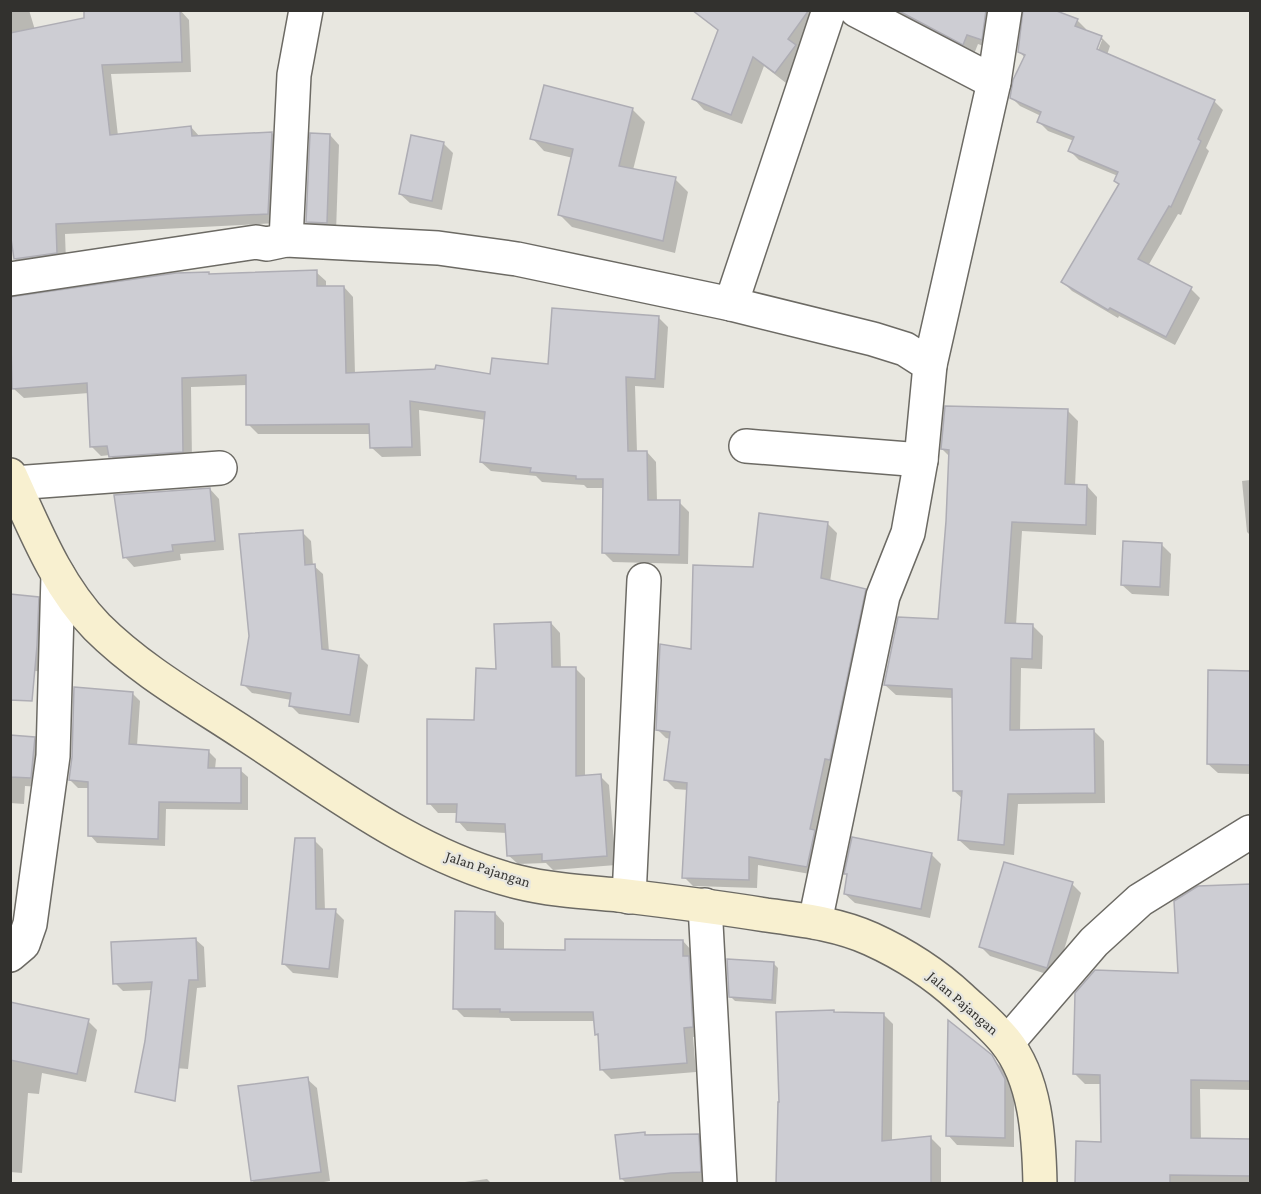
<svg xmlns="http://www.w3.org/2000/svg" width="1261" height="1194" font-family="'Crimson Pro',serif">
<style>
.shadow{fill:#0003;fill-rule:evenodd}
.building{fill:#cdcdd3;stroke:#aeadb4;stroke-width:1.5}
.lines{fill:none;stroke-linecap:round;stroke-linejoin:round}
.street-casing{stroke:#6c6a64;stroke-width:36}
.secondary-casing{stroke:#6c6a64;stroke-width:36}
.street{stroke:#fff;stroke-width:33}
.secondary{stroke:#f8f0d0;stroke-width:33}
.labels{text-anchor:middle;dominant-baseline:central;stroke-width:5;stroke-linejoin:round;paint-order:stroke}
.street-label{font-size:15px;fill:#32312e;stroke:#e8e7e0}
</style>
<rect width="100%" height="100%" fill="#e8e7e0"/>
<!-- shadow -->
<g class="shadow">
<polygon points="10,10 29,10 35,30 180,10 189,20 191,72 111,74 118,136 191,127 200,137 272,133 282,143 278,223 65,234 66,262 25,268 15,259 10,220"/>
<polygon points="724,10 825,10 798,50 805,57 786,83 764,66 742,124 704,110 694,99 719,31"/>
<polygon points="890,10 989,10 992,49 978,44 974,54"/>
<path d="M1077 20 1086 29 1085 31 1101 37 1110 46 1107 55 1214 101 1223 110 1206 148 1209 151 1181 215 1178 214 1148 266 1191 289 1200 298 1175 345 1119 316 1118 318 1072 291 1063 282 1120 185 1118 176 1079 160 1070 151 1074 141 1048 131 1039 122 1041 116 1020 106 1011 97 1025 58 1019 51ZM1099 40H1102L1096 56Z"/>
<polygon points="632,109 645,122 633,170 675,179 688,192 675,253 572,227 559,214 573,158 544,151 532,138"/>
<polygon points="330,135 339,145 336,232 318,231 308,222"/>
<polygon points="443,143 453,153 442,210 410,203 400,194"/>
<polygon points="316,272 326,281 326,288 344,287 353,297 355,374 491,376 549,366 658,317 668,327 664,388 635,386 637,452 647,452 656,462 657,501 679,502 689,512 688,564 613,562 603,552 605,488 587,488 584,485 542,482 536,476 491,471 481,462 486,420 419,410 421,456 382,457 372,448 371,434 258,434 248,424 247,385 191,387 192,461 120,466 110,455 101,456 91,446 89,393 24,398 14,389 10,346 10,299 210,276"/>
<polygon points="1067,410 1078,421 1075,486 1087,486 1097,497 1096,535 1022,531 1016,625 1033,626 1043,636 1042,669 1021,668 1020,732 1094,731 1104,741 1105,803 1018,804 1014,855 970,850 959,840 963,799 954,791 953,698 896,695 885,685 940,620 950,457 942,449"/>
<polygon points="1250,480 1250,535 1247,532 1242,481"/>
<polygon points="210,489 219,499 224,550 180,554 181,560 134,567 125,557"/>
<polygon points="828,524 837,533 830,582 865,590 874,600 816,875 758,865 757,888 693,886 684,877 688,790 675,789 666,780 671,739 666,738 657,729 692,650 754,569"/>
<polygon points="302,532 311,541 313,565 323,574 329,652 359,656 368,665 359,723 299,714 291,706 291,700 252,693 243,684"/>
<polygon points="1161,544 1171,554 1169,596 1132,594 1122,585"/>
<polygon points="38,598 47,607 44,672 12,668"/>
<polygon points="551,623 560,633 561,669 576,669 585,678 585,777 600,776 609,785 616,865 553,870 546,863 518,864 508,855 507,833 467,831 458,821 458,813 438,813 429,803 475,722 498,671"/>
<polygon points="1250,672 1250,774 1218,773 1208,764"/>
<polygon points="132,693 140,701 137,746 208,751 216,759 215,769 240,770 248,777 248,810 166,809 165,846 97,843 90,835 89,788 78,788 70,780"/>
<polygon points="10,737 34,738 44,748 40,787 25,786 24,804 10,803"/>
<polygon points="314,840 323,849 325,911 335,911 344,920 338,978 293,973 283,963"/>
<polygon points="931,854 941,864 930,918 855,903 845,894 849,876 846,873"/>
<polygon points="1072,884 1081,893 1056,977 990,956 981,947"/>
<polygon points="1250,885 1250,1090 1200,1089 1201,1140 1250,1141 1250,1184 1077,1184 1103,1143 1102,1084 1085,1084 1075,1074 1179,974"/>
<polygon points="495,913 504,923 504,951 567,951 683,941 692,951 702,1036 693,1037 696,1072 611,1079 602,1070 599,1037 596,1034 595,1021 511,1021 509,1018 464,1017 455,1008"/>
<polygon points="195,939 204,947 206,987 197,988 188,1069 151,1066 152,990 123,991 115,983"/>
<polygon points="774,964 778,968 776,1004 735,1001 730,996"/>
<polygon points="10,1004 40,1008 42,1010 88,1021 97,1030 86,1082 42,1073 39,1094 28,1093 22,1173 10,1172"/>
<polygon points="833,1011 836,1014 883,1014 893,1024 892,1142 931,1138 941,1148 941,1184 778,1184"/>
<polygon points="991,1057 1001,1067 1014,1089 1014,1147 957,1145 948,1135"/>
<polygon points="307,1079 317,1088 330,1181 312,1184 255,1184 252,1180"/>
<polygon points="644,1134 647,1137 698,1135 708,1145 710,1184 627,1184 621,1178"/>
<polygon points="487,1179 492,1184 450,1184"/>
</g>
<!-- building -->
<g class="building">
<polygon points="84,10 180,10 182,62 102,65 110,135 191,126 192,136 272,132 268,214 56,224 57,253 14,259 10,232 10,33 84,18"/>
<polygon points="692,10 809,10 788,39 796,45 775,73 753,57 731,115 692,99 718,30"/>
<polygon points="897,10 986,10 982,40 967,35 963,45"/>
<polygon points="1023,10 1054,10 1078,19 1075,26 1102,36 1097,49 1215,100 1198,139 1201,141 1171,207 1169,206 1138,259 1192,287 1166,337 1110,308 1108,310 1061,282 1119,184 1114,181 1118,172 1068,151 1074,137 1037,122 1041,112 1010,98 1013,80 1025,55 1018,52"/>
<polygon points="544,85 633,108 619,166 676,177 663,241 558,215 573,149 530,139"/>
<polygon points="310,133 330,134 327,223 306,222"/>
<polygon points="411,135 444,142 432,201 399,194"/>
<polygon points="317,270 317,286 344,286 346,373 435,369 436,365 490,374 492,358 548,364 552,308 659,316 655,379 626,377 628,451 647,451 648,500 680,500 679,555 602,553 603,479 576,479 576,476 530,472 531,468 480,462 485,412 410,401 412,447 370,448 369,424 246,425 246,375 182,378 183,452 109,457 107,446 90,447 87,383 12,389 10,297 176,273 209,272 209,274"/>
<polygon points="945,406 1068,409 1065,484 1087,485 1086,525 1012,522 1005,623 1033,624 1032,659 1011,658 1010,730 1094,729 1095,793 1008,794 1004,845 958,840 962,791 953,791 952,689 884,685 898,617 938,619 946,521 949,450 941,449"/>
<polygon points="210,488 215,541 172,545 173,551 123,558 114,495"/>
<polygon points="759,513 828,522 821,578 866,589 830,760 825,759 810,829 815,830 807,867 749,857 749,880 682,878 687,783 664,780 670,732 656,730 660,644 691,649 693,565 753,567"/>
<polygon points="303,530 305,565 315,564 322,649 359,655 350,715 289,706 291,693 241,685 249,636 239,534"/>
<polygon points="1123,541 1162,543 1160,587 1121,585"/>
<polygon points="10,594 39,597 37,646 32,701 10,700"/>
<polygon points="551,622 552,667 576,667 576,776 601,774 607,856 542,861 542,854 507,856 505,824 456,822 457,804 427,804 427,719 474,720 476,668 496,669 494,624"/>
<polygon points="1208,670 1251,671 1251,765 1207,764"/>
<polygon points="74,687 133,692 129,744 209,750 208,768 241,768 241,803 159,802 158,839 88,836 88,782 69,780 72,757"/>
<polygon points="10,735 35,737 31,778 10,777"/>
<polygon points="852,837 932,853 921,909 844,894 847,874 844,874"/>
<polygon points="295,838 315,838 316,909 336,909 329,969 282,964"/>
<polygon points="1004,862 1073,882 1047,968 979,947"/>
<polygon points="1251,884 1251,1081 1191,1080 1191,1138 1251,1139 1251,1176 1170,1175 1170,1184 1075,1184 1076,1141 1101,1142 1100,1075 1073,1074 1075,993 1095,970 1178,973 1174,901 1198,886"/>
<polygon points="455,911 495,912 495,949 565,950 565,939 683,940 683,956 689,956 693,1027 684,1028 687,1063 600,1070 598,1034 595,1035 593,1012 500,1012 500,1009 453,1009"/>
<polygon points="196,938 198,980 189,980 175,1101 135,1092 145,1041 152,982 113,984 111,942"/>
<polygon points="727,959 774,962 772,1000 729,997"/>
<polygon points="10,1002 89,1019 77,1074 10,1060"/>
<polygon points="834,1010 834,1012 884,1013 882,1141 931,1136 931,1184 776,1184 778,1102 779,1102 776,1012"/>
<polygon points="948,1020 992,1055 1005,1079 1005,1138 946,1136"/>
<polygon points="308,1077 321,1172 251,1181 238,1086"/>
<polygon points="645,1132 645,1135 699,1134 701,1172 671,1173 620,1179 615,1135"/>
</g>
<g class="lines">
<defs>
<g id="street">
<polyline points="856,10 994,82"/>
<polyline points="286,240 294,75 306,10"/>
<polyline points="10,279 256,242 267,244 286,240 438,248 517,259 731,304 873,339 905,349 930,365 921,460 908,533 883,596 815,922"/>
<polyline points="731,304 829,10"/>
<polyline points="930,365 994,82 1005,10"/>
<polyline points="746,446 921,460"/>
<polyline points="14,483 220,468"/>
<polyline points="629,897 644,580"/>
<polyline points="705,905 720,1184"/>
<polyline points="10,955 23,944 30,924 53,756 58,575"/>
<polyline points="1007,1043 1094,942 1140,900 1250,832"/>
</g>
<path id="secondary" d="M10 475C34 527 56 585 97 627 140 670 195 701 245 734 331 790 417 857 518 882 550 890 585 892 618 895 668 901 717 907 766 915 802 920 838 924 871 939 904 954 935 974 961 998 976 1012 992 1025 1005 1041 1036 1079 1039 1137 1040 1184"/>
</defs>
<!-- street casing -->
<use href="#street" class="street-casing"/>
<!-- secondary casing -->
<use href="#secondary" class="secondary-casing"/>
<!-- street -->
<use href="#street" class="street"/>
<!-- secondary -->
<use href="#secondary" class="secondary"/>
</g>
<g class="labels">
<!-- street labels -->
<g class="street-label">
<text transform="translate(488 869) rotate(18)">Jalan Pajangan</text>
<text transform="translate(963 1003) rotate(41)">Jalan Pajangan</text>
</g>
</g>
<!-- border -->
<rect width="1261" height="1194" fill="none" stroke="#32312e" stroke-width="24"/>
</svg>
